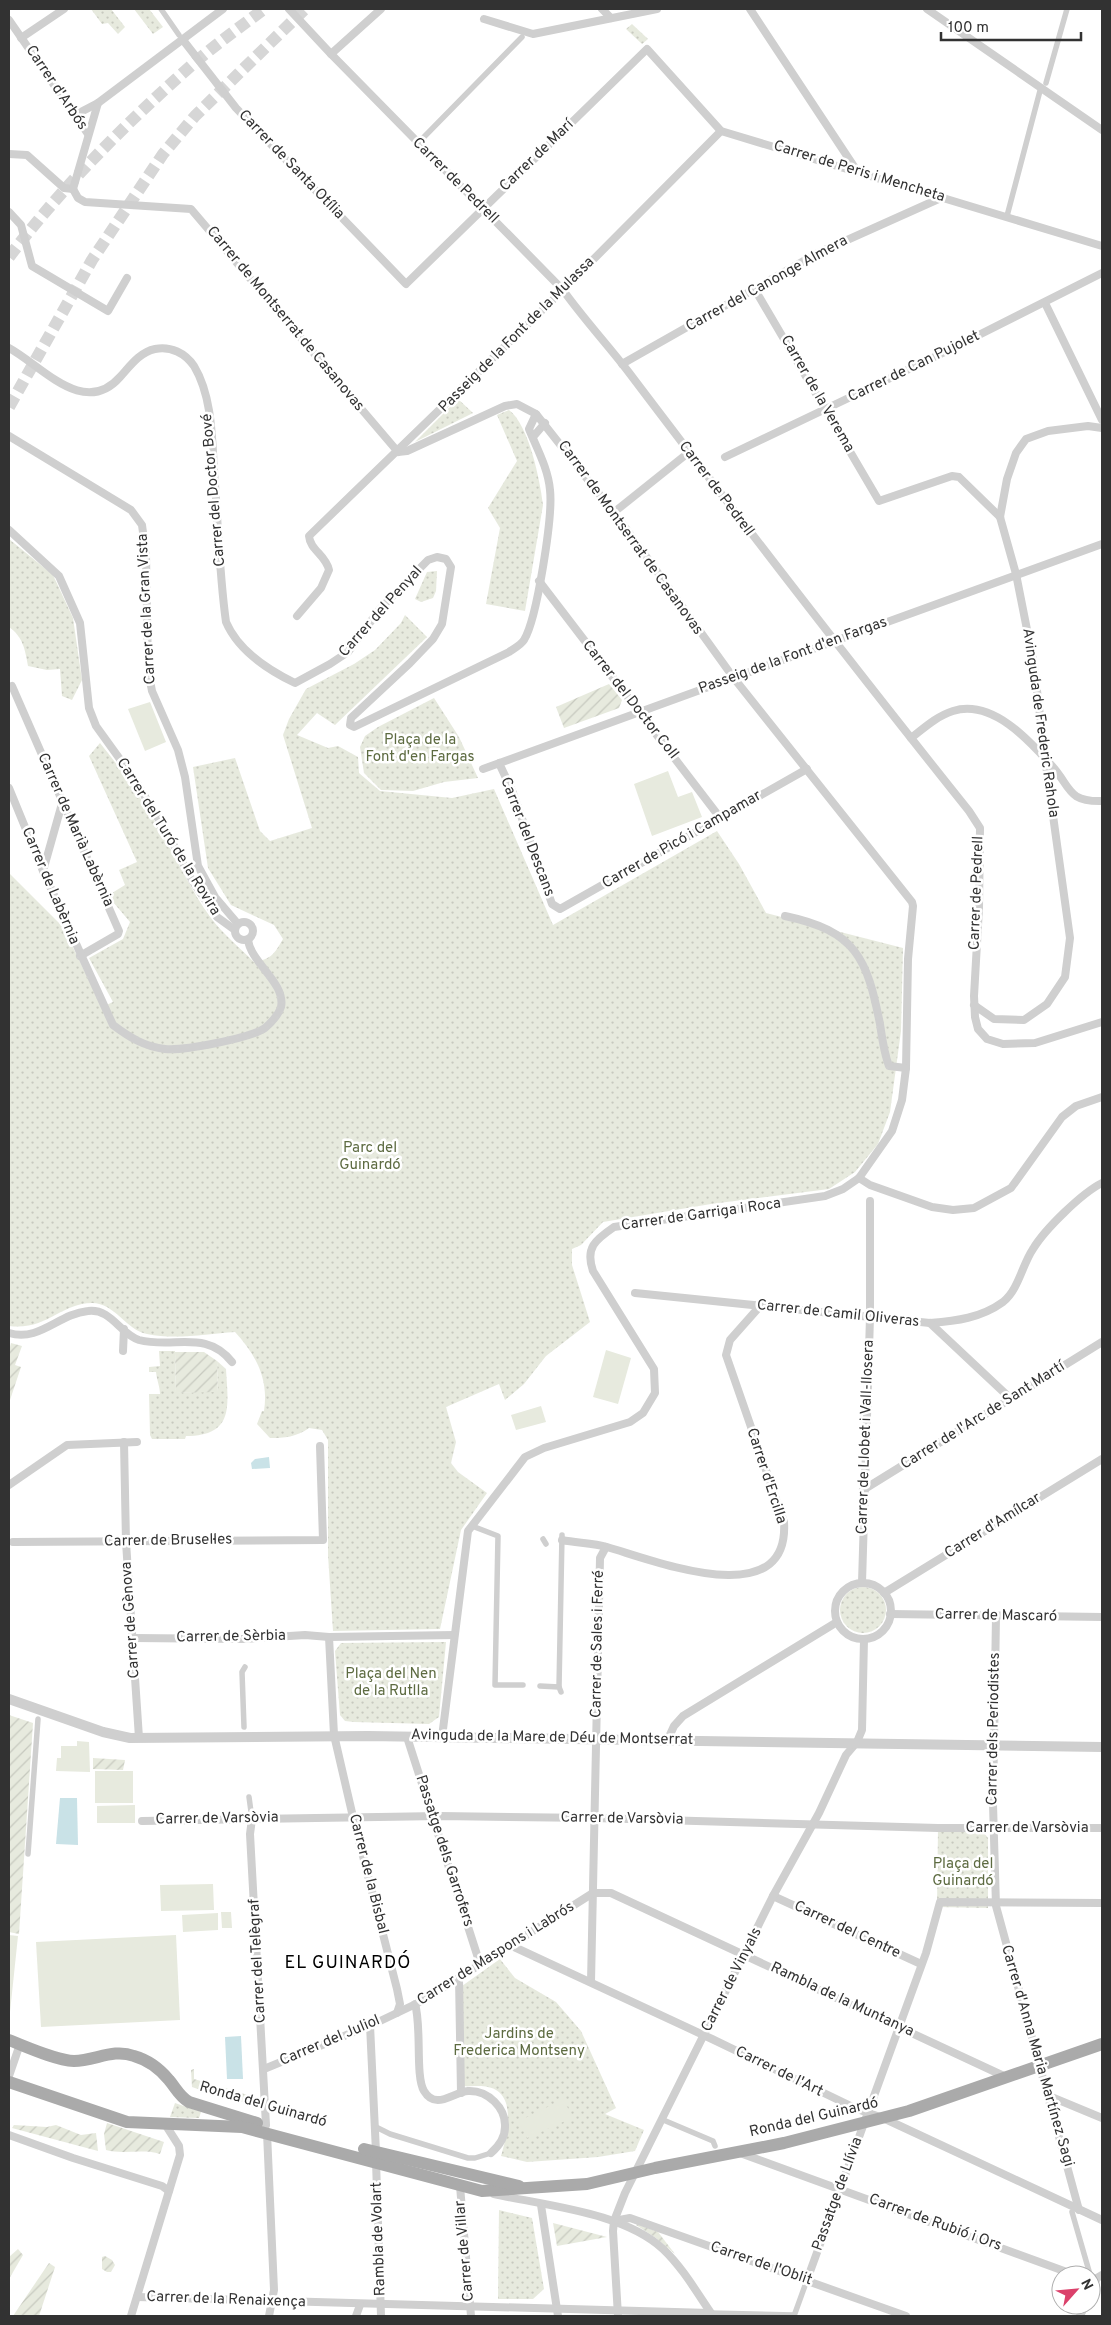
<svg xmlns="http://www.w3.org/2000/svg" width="1111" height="2325" font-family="Overpass,sans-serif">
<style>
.grass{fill:url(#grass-dots)}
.garden{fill:url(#garden-furrows)}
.pitch{fill:#e7eade}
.water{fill:#c9e2e7}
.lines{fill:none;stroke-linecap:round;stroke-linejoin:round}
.primary-tunnel{stroke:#d6d6d6;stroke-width:12;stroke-dasharray:12 6;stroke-linecap:butt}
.pedestrian{stroke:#cfcfcf;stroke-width:5.5}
.minor{stroke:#cfcfcf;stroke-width:8}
.tertiary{stroke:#cfcfcf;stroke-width:10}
.primary{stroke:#aaa;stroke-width:12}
.labels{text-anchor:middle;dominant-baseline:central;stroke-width:5;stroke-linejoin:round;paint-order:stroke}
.street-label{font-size:15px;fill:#323232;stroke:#fff}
.park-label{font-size:15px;fill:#5d6b41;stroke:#fff}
.quarter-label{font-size:18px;letter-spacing:1px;fill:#000;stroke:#fff}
</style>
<defs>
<pattern id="grass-dots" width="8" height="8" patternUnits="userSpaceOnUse" patternTransform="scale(1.25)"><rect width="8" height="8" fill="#e7eade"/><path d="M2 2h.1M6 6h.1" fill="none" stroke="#c7c9bf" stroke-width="1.8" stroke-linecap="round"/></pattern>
<pattern id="garden-furrows" width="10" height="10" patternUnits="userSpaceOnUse" patternTransform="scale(1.25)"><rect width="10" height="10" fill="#e7eade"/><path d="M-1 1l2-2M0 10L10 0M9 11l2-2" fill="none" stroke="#c7c9bf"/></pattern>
</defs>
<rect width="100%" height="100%" fill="#fff"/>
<!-- grass -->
<g class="grass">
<polygon points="91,9 111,9 125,27 118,34 108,23 102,24"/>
<polygon points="134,9 149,9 163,27 153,34"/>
<polygon points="632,24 648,39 642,44 626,29"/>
<polygon points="458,399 473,413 415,442"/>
<path d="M509 410C529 425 540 480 543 505L525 611 486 604 500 528 488 508 517 461 497 415Z"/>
<path d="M9 539 53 575 73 618 82 680 72 700 62 696 60 669 47 670 28 666C25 649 23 637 9 627Z"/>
<polygon points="437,571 436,591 433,598 421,602 415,599 427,572"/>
<path d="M405 615 427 637 335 725 317 713 297 735 328 748 338 746 358 757 359 773 380 791 452 798 494 789 553 925 717 831 739 864 766 913 903 948 901 1031 890 1112 878 1144 855 1172 829 1189 711 1204 603 1222 581 1245 572 1249V1265L590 1322 546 1356 524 1384 505 1400 499 1384 446 1407 456 1442 451 1463 458 1472 487 1493 461 1530 440 1629 333 1631 328 1555V1440L322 1430 309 1428C297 1437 284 1438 270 1438L257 1424 262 1411H264C269 1379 256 1355 235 1332 207 1334 175 1340 147 1334 126 1330 115 1303 92 1303 61 1303 46 1331 9 1326V873L63 927 102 1007 113 1002 89 958 123 939 130 922 113 902 112 893 125 885 119 870 137 862 89 756 100 743C123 771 143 801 161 832 178 861 191 891 211 918 223 934 240 948 254 962 272 959 274 954 283 939L274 925 231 905 208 868 193 767 235 758 260 831 270 841 312 828 283 735 289 719 306 689 354 664 375 650 401 623Z"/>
<polygon points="434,698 459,737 478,778 444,782 413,791 381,790 364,773 360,747 365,736 378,727"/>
<path d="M159 1351H175L176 1393 218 1391 217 1361 226 1369C228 1405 235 1436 186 1436L185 1439H152L150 1435 149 1394H160C160 1387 157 1381 156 1372H149V1367L160 1366Z"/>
<circle cx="863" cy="1610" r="23"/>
<polygon points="446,1642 439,1717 429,1724 354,1722 345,1721 340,1715 335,1651 341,1643"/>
<polygon points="938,1829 981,1829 988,1838 988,1908 937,1907"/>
<path d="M500 1959 515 1978 556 2002 581 2031 616 2108 605 2114 644 2130 635 2151 598 2157 527 2162 501 2156C507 2136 518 2093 488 2087 480 2085 471 2087 464 2086L462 1986Z"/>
<polygon points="175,2103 201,2112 199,2118 170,2117"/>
<polygon points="499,2210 532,2218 544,2289 533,2299 498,2299"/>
</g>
<!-- garden -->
<g class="garden">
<polygon points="609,684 622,700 619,708 564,728 556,707"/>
<polygon points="11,1343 22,1346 15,1365 21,1367 9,1403 9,1351"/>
<polygon points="175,1352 204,1352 217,1361 218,1392 176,1393"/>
<polygon points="9,1715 33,1723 19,1934 9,1932"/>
<polygon points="93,1758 125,1760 123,1770 93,1769"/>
<polygon points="194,2069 194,2079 218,2086 215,2095 192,2087 191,2070"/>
<polygon points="222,2087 254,2097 244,2102 234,2101 235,2097 226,2094 225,2097 220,2096"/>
<path d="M107 2123 164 2142 160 2154C143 2148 124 2155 106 2150L104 2134Z"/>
<polygon points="14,2125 47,2127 56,2125 81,2135 96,2133 98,2151 12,2128"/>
<polygon points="553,2223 607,2237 557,2246"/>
<polygon points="637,2224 658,2232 675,2254 656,2238 636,2225"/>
<polygon points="18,2249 23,2255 9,2279 9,2257"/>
<polygon points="105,2256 112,2260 115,2265 111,2272 107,2272 102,2269 102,2257"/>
<polygon points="49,2263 55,2267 39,2316 13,2316"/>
</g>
<!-- pitch -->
<g class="pitch">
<polygon points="150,702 166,742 145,751 128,709"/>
<polygon points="668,771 678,797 692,792 702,817 652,836 634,784"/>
<polygon points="606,1350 631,1358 618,1404 593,1397"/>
<polygon points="541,1406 546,1422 516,1430 511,1415"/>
<polygon points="77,1741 89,1742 90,1772 56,1771 57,1758 61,1758 61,1746 77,1746"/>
<rect x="95" y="1771" width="38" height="32"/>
<polygon points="135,1805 135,1823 97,1823 97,1806"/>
<polygon points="213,1884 214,1910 161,1911 160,1885"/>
<polygon points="221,1912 231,1912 232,1928 222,1928"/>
<polygon points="218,1913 218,1930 183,1932 182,1915"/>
<polygon points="9,1935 18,1936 10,2012 9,2012"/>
<polygon points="176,1935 180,2020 41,2027 36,1942"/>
<polygon points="564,2099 572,2118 527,2138 519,2121"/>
</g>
<!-- water -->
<g class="water">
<polygon points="269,1457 270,1468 252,1469 251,1463 255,1459"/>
<polygon points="60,1798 77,1798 78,1845 56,1844"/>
<polygon points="241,2036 243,2079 227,2079 225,2037"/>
</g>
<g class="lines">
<!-- primary-tunnel -->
<g class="primary-tunnel">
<path d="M9 257C62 187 126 123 192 65 215 45 240 27 264 9"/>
<polyline points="9,407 92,260 163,154 195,116 305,9"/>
</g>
<!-- pedestrian -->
<g class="pedestrian">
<polyline points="161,9 179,35"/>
<polyline points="1046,83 1067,9"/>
<polyline points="423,138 522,37"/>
<polyline points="1007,216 1041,87"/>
<polyline points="472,1526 498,1536 495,1685 523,1685"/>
<polyline points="543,1539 546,1544"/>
<polyline points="540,1686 559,1687 561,1692"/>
<polyline points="559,1687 562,1535"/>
<polyline points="244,1727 242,1672 245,1667"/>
<polyline points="249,1797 252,1819"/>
<polyline points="28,1854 38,1719"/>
<polyline points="661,2119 713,2141 715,2146"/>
<polyline points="374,2126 390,2134 468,2158 475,2158 491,2153"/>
<polyline points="1072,2212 1089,2271"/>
<polyline points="710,2313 794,2315"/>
<polyline points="794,2316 807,2280"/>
</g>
<!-- minor -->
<g class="minor">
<path d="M289 9 331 54 563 290C583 318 606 343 627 370 739 518 853 666 969 811L980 828 979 908 974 996 975 1017 978 1029 987 1039 1003 1044 1035 1043 1102 1022"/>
<polyline points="602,9 611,18"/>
<polyline points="750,9 857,171"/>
<polyline points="927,9 1102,130"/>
<polyline points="484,19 533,34 657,9"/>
<polyline points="9,20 88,134"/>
<polyline points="21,38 64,9"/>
<polyline points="183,40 236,108 406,284 647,49 721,131 1102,246"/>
<polyline points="331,54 381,9"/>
<polyline points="75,115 98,103 223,9"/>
<polyline points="9,154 27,155 64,188 73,189"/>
<polyline points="73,189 78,198 85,202 191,209 398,452"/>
<polyline points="73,189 98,103"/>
<polyline points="9,212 21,225 32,266 108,311 127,278"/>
<polyline points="754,288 879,501 952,476 959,477 1000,517"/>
<polyline points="1045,303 1102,420"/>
<path d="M9 348C42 366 84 418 120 377 130 366 140 352 155 349 171 346 185 353 194 366 212 396 212 437 214 470 218 520 219 572 226 622 238 650 268 670 295 683L330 664 348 652 380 609 428 560 437 557 446 559 451 567 442 624 433 639 410 663 351 718 350 725 354 727 509 652C513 649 521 645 524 640 537 619 553 516 550 490 548 468 537 449 529 429L536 414"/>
<polyline points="622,364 816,254 943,197"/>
<polyline points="9,436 131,510 142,525 146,555 148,670 152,691 178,750 185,777 198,866 215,897 238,924"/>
<polyline points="533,437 545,423"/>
<path d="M398 452 407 451 505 406 517 404 536 414 622 523 733 677 912 902 913 906 908 959 906 1068 902 1100 892 1131 859 1178 843 1189 825 1196 614 1227C595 1240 585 1248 593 1271L654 1369 655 1393 643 1413 630 1422 544 1448 525 1457 468 1531 442 1737"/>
<polyline points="725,457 949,350 1102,273"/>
<polyline points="613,513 688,453"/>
<polyline points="9,530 59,576 80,623 89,708 96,726 135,780 171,840 193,882 217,917 235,930"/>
<polyline points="539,581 721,819"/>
<path d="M297 616 321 588 329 570C326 555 310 550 309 536L563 290 721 131"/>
<polyline points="12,686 119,931 118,934 80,956"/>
<path d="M911 738C924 728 937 716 953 711 992 699 1029 740 1052 766 1071 787 1067 802 1102 801"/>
<polyline points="499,763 513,793 552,904 560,909 807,769"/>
<polyline points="483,769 1102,544"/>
<path d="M9 788 43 871 113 1025C129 1037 145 1047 165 1049 183 1051 251 1038 265 1028 271 1023 279 1014 281 1007 286 983 251 963 248 940"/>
<polyline points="43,871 63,800"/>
<path d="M785 916C856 931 867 958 880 1024 882 1038 884 1053 889 1066L906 1068"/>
<circle cx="244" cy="931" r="9"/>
<polyline points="974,1005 994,1019 1024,1020 1047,1004 1065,977 1070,938 1045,758 1034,665 1016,574 1000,517 1007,479 1016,453 1026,439 1048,431 1088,426 1102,428"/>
<polyline points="859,1178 870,1185 932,1207 953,1210 974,1208 1011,1188 1062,1117 1076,1106 1102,1097"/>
<path d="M635 1293 930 1323C956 1321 981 1318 1003 1302 1019 1289 1022 1265 1033 1249 1045 1229 1082 1193 1102 1183"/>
<polyline points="930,1323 1011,1399"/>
<path d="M9 1333C40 1342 58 1314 88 1311 111 1308 120 1334 139 1340 174 1349 206 1329 232 1362"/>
<polyline points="123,1351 124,1329"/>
<polyline points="124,1442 126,1542 139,1738"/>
<polyline points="9,1485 67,1445 137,1442"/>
<polyline points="863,1490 1102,1342"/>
<path d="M562 1540C577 1543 593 1543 607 1547 653 1560 790 1615 784 1522L726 1355 730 1340 761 1305"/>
<polyline points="13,1542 323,1540 320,1446"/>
<polyline points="862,1583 870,1317 870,1201"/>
<circle cx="863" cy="1611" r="28"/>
<polyline points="884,1593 1102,1459"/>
<polyline points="890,1614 1102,1617"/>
<polyline points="996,1616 993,1804 996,1906 1079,2210"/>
<polyline points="329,1637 334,1735 353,1817 397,1989 400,2004 397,2013"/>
<polyline points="133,1638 243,1639 305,1635 329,1637 454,1635"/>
<polyline points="407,1737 480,1964"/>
<polyline points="668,1739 674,1726 683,1716 837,1622"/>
<polyline points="252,1819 250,1834 266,2125"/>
<polyline points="142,1821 440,1816 594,1818 938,1828 1102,1828"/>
<polyline points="773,1896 921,1964"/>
<polyline points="512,1946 712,2039 857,2109 883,2118 1102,2220"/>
<polyline points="459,1978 461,2093"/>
<polyline points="591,1982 600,1558 606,1547"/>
<path d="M415 2004C422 2027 415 2076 424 2091 436 2111 453 2092 468 2091 488 2090 506 2108 505 2127 505 2138 499 2146 491 2153"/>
<polyline points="370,2025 376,2152"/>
<polyline points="264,2069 378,2022 422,2001 593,1893 611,1893 1006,2077"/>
<polyline points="9,2076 20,2044"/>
<polyline points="1049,2096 1102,2118"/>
<polyline points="267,2133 274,2290 269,2316"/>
<polyline points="9,2135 73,2158 162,2186 169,2191"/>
<polyline points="740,2153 1075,2275"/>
<polyline points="376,2161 381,2316"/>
<polyline points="460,2186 471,2316"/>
<path d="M494 2194C546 2206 623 2212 663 2249 683 2268 697 2293 713 2316"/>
<polyline points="541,2205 558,2316"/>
<polyline points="614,2221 630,2218 906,2316"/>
<polyline points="807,2280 926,1953 940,1902 1102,1903"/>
<polyline points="1091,2292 1097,2278 1102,2275"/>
<polyline points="137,2297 710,2313"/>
<polyline points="131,2316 180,2155 179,2146 165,2124"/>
<polyline points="356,2316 360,2305"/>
<polyline points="618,2316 613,2231 614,2221 625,2193 773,1896 819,1813 846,1755 857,1742 862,1730 864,1639"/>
<polyline points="1080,2316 1085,2305"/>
</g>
<!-- tertiary -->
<polyline class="tertiary" points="9,1699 103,1732 130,1738 368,1736 1102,1747"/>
<!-- primary -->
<g class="primary">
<path d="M9 2040C27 2047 55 2060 74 2061 95 2061 113 2048 134 2056 148 2060 160 2069 169 2080 176 2088 179 2096 189 2102L257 2123"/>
<polyline points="9,2082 127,2122 242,2127 482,2191 587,2184 655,2168 784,2143 909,2111 1102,2044"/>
<polyline points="364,2149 519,2186"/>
</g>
</g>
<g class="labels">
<!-- street labels -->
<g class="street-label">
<text transform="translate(56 88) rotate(56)">Carrer d'Arbós</text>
<text transform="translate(537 156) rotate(-44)">Carrer de Marí</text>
<text transform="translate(291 165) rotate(46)">Carrer de Santa Otília</text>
<text transform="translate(859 172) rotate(17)">Carrer de Peris i Mencheta</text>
<text transform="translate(455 181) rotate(45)">Carrer de Pedrell</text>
<text transform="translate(767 284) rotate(-29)">Carrer del Canonge Almera</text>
<text transform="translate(285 319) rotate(50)">Carrer de Montserrat de Casanovas</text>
<text transform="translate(517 335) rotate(-45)">Passeig de la Font de la Mulassa</text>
<text transform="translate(914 367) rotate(-26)">Carrer de Can Pujolet</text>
<text transform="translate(817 394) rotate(60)">Carrer de la Verema</text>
<text transform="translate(716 489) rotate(53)">Carrer de Pedrell</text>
<text transform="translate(214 490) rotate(-95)">Carrer del Doctor Bové</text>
<text transform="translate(630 538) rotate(54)">Carrer de Montserrat de Casanovas</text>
<text transform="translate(147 609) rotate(-93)">Carrer de la Gran Vista</text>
<text transform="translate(381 612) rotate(-48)">Carrer del Penyal</text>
<text transform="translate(793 656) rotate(-20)">Passeig de la Font d'en Fargas</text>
<text transform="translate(630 700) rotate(52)">Carrer del Doctor Coll</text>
<text transform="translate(1040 723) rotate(82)">Avinguda de Frederic Rahola</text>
<text transform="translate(75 830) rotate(66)">Carrer de Marià Labèrnia</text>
<text transform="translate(168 837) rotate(58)">Carrer del Turó de la Rovira</text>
<text transform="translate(527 837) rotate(69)">Carrer del Descans</text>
<text transform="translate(682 840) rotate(-30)">Carrer de Picó i Campamar</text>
<text transform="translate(50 886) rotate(67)">Carrer de Labèrnia</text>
<text transform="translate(977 893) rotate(-88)">Carrer de Pedrell</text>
<text transform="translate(701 1215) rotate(-8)">Carrer de Garriga i Roca</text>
<text transform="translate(838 1314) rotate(6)">Carrer de Camil Oliveras</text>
<text transform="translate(983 1416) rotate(-32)">Carrer de l'Arc de Sant Martí</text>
<text transform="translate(866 1437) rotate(-88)">Carrer de Llobet i Vall-llosera</text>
<text transform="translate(766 1476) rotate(72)">Carrer d'Ercilla</text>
<text transform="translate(993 1526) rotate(-32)">Carrer d'Amílcar</text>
<text transform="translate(168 1541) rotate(-1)">Carrer de Brusel·les</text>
<text transform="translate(996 1616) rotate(1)">Carrer de Mascaró</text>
<text transform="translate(131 1620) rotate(-94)">Carrer de Gènova</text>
<text transform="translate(231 1637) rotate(-1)">Carrer de Sèrbia</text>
<text transform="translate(598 1644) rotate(-89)">Carrer de Sales i Ferré</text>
<text transform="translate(994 1729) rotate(-89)">Carrer dels Periodistes</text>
<text transform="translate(552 1738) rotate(1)">Avinguda de la Mare de Déu de Montserrat</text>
<text transform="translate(217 1819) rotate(-1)">Carrer de Varsòvia</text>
<text transform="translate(622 1819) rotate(1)">Carrer de Varsòvia</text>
<text x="1027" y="1828">Carrer de Varsòvia</text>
<text transform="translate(444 1851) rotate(72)">Passatge dels Garrofers</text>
<text transform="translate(368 1874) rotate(76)">Carrer de la Bisbal</text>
<text transform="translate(847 1930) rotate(25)">Carrer del Centre</text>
<text transform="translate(496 1954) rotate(-32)">Carrer de Maspons i Labrós</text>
<text transform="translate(258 1961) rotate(-93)">Carrer del Telègraf</text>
<text transform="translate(732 1980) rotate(-63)">Carrer de Vinyals</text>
<text transform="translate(842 2000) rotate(25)">Rambla de la Muntanya</text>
<text transform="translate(330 2041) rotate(-23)">Carrer del Juliol</text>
<text transform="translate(1037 2056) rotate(74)">Carrer d'Anna Maria Martínez Sagi</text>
<text transform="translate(779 2072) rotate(26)">Carrer de l'Art</text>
<text transform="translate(263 2105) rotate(16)">Ronda del Guinardó</text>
<text transform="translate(814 2118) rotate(-13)">Ronda del Guinardó</text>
<text transform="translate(838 2194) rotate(-70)">Passatge de Llívia</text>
<text transform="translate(935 2223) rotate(20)">Carrer de Rubió i Ors</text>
<text transform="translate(379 2239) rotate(-92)">Rambla de Volart</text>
<text transform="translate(465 2251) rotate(-95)">Carrer de Villar</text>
<text transform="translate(761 2264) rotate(19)">Carrer de l'Oblit</text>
<text transform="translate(226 2300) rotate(2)">Carrer de la Renaixença</text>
</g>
<!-- park labels -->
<g class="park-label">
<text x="420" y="740">Plaça de la<tspan x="420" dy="17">Font d'en Fargas</tspan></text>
<text x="370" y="1148">Parc del<tspan x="370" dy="17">Guinardó</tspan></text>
<text x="391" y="1674">Plaça del Nen<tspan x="391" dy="17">de la Rutlla</tspan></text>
<text x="963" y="1864">Plaça del<tspan x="963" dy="17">Guinardó</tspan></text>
<text x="519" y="2034">Jardins de<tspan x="519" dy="17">Frederica Montseny</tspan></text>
</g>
<!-- quarter labels -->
<g class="quarter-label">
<text x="348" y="1963">EL GUINARDÓ</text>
</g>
</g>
<!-- border -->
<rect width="1111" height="2325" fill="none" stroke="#323232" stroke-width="20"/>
<!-- north arrow -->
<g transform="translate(1076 2290) rotate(63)"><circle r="24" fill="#ffffff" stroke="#adadad"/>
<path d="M0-4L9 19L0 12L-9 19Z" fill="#db416b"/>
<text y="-8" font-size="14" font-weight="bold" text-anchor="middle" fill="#323232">N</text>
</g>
<!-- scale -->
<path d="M941 32v8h140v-8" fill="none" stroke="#323232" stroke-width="2.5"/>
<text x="948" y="32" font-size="15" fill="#323232" stroke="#ffffff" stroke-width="4" paint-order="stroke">100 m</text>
</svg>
